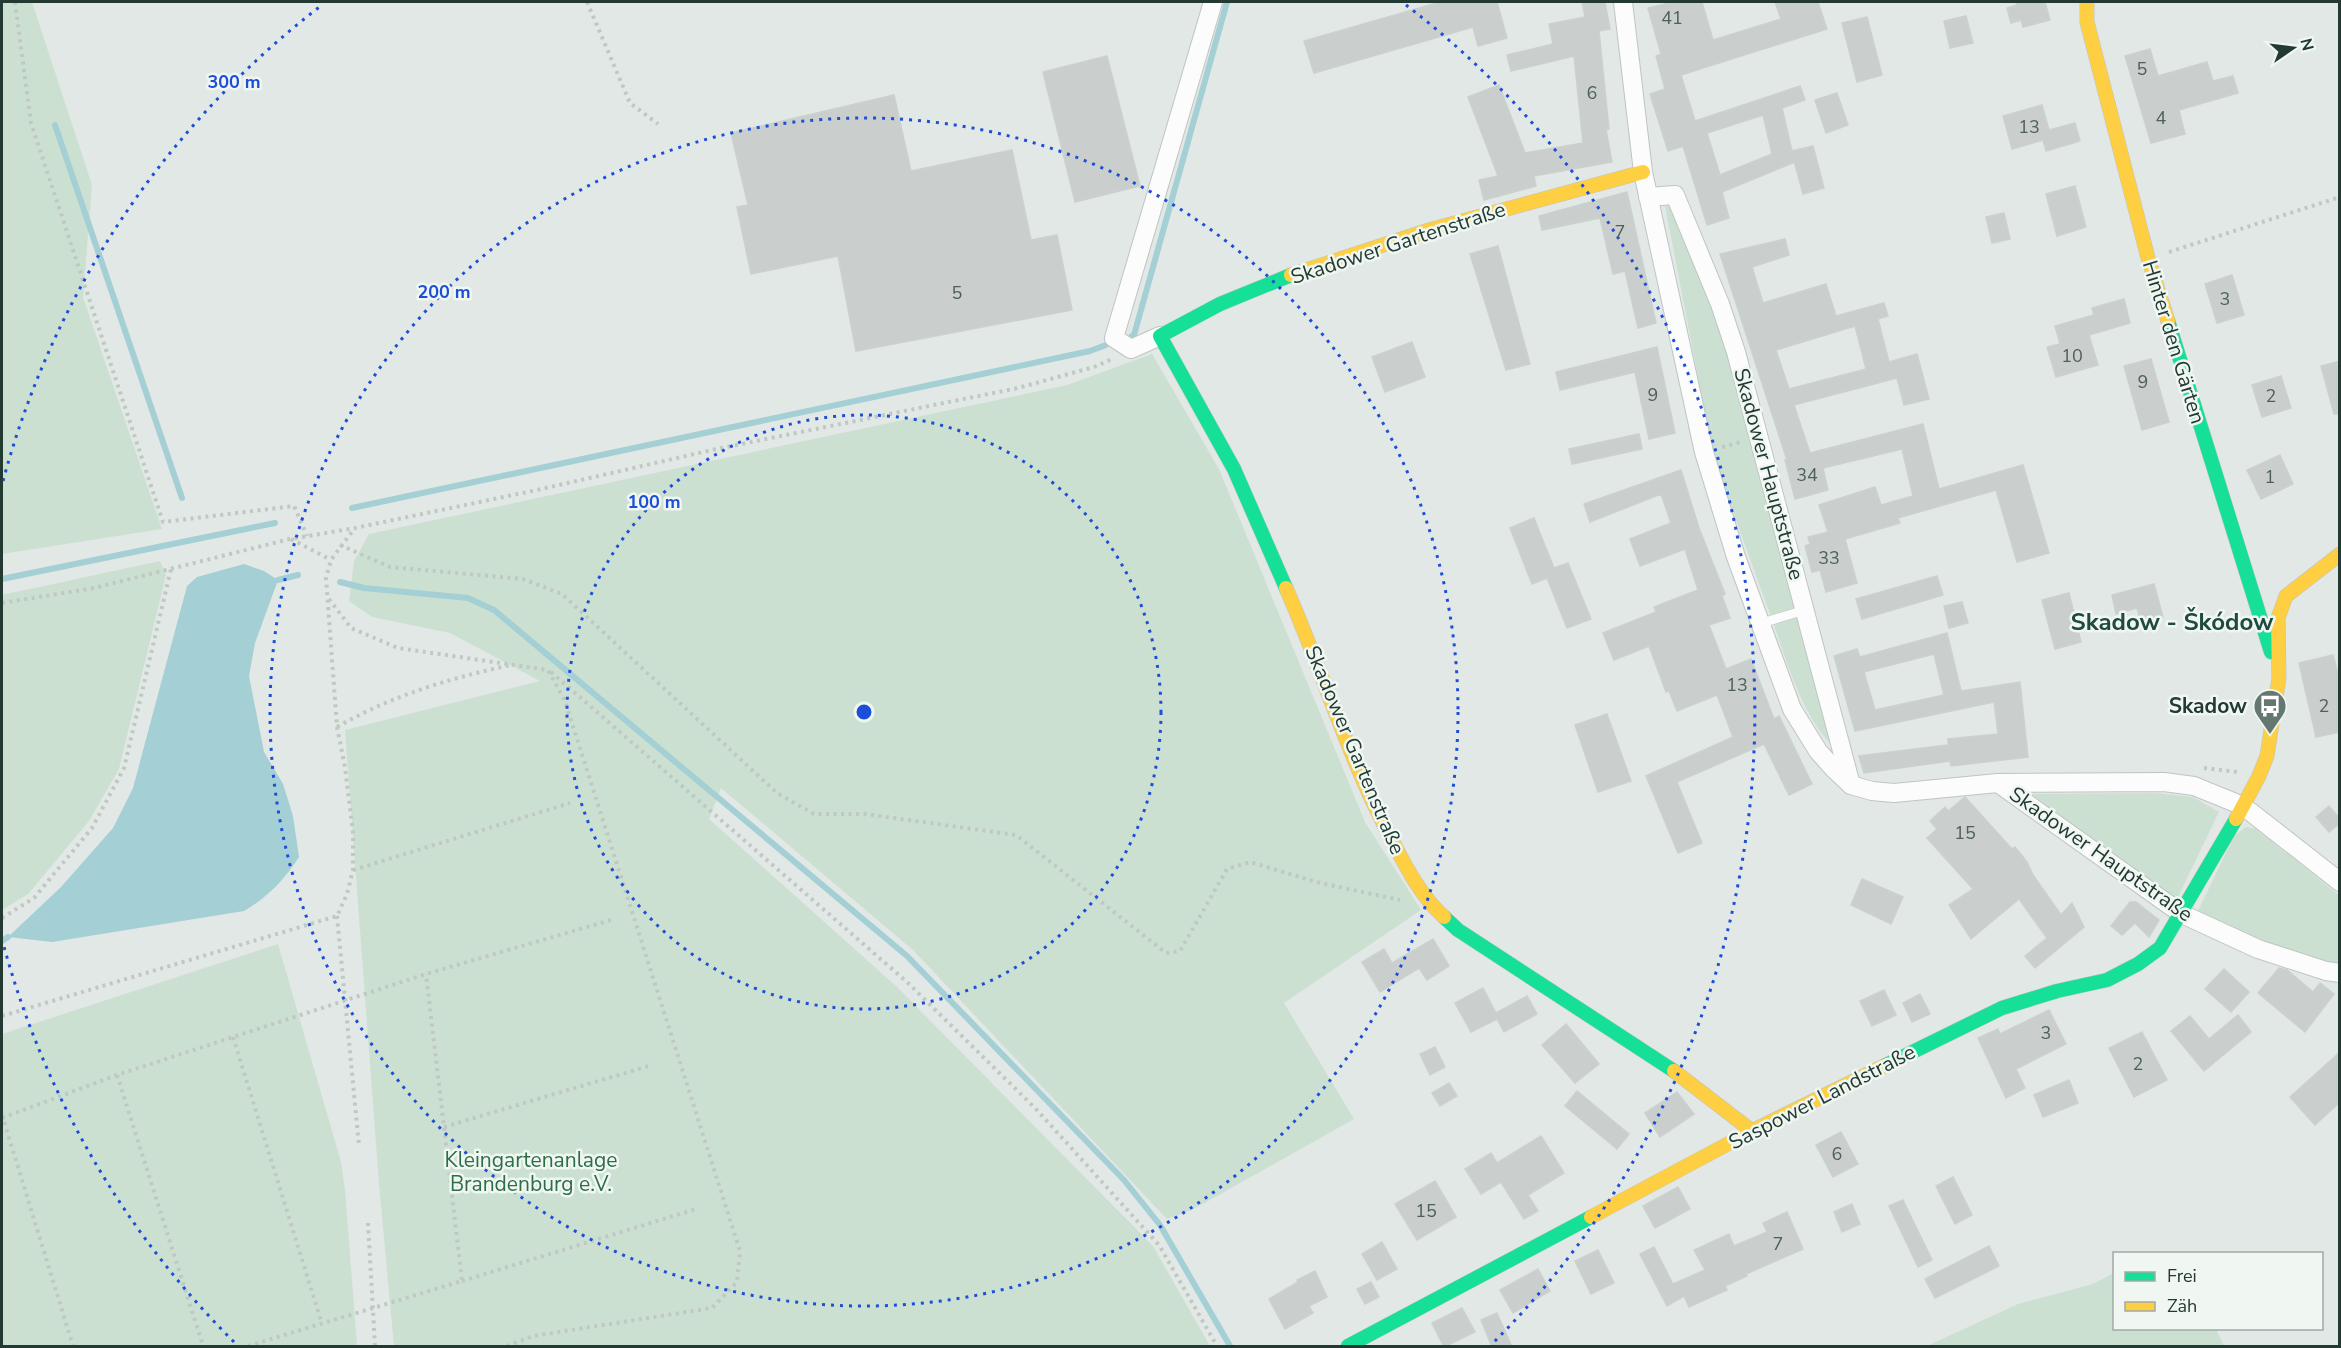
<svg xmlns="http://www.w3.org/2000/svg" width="2341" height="1348" font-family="'Nunito Sans',sans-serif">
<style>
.green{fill:#cce0d2}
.water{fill:#a4cfd4}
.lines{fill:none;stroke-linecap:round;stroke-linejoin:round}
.stream{stroke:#a4cfd4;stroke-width:6}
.building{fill:#cacfcd;stroke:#cbd1ce;stroke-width:1.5;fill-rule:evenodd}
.lane-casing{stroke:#bfc5c2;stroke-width:10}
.street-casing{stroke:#bfc5c2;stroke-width:20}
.fast-casing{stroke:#bfc5c2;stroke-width:15}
.slow-casing{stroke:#bfc5c2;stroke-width:15}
.path{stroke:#c0c8c4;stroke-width:4;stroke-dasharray:3 4.5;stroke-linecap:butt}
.lane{stroke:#fbfcfb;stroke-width:9}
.street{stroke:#fbfcfb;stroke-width:18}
.fast{stroke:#16e098;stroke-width:14}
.slow{stroke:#ffcf43;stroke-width:14}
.ring{fill:none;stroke:#1d4ed8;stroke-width:3;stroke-dasharray:3 6}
.labels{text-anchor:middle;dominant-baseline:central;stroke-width:5;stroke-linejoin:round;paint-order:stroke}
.number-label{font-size:18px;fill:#4d605a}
.street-label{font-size:21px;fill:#223a32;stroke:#f0f7f3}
.poi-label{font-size:21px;font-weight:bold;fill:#223a32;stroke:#f0f7f3;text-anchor:end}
.park-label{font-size:21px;fill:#2e6e45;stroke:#f0f7f3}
.quarter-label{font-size:24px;font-weight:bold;fill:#1f4a3f;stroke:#f0f7f3}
.centre{fill:#1d4ed8;stroke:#f0f7f3;stroke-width:3}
.ring-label{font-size:18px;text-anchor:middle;font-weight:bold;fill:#1d4ed8;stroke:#f0f7f3;stroke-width:5;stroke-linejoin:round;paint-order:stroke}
</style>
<rect width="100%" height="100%" fill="#e2e8e5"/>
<!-- green -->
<g class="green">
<polygon points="2,2 32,2 92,185 83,297 162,529 2,554"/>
<path d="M1665 206 1672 207 1712 305 1728 355 1836 749C1801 717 1786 657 1770 614 1749 556 1727 498 1710 439Z"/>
<polygon points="1152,354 1219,469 1365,822 1421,910 1284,1003 1354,1119 1192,1210 1167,1219 913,950 721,788 709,819 896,986 1153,1246 1210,1346 394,1346 379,1184 345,730 540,681 450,633 372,617 349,601 354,561 369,534 1067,385"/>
<polygon points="160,561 166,575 119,769 89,821 28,894 2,910 2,595"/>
<polygon points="2155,793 2193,797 2219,812 2176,901 2031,794"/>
<polygon points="2246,827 2256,829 2339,895 2339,967 2261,941 2198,911 2234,836"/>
<polygon points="278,944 341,1162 345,1190 357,1346 2,1346 2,1034"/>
<polygon points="2114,1273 2114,1328 2216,1329 2224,1346 1927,1346 2018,1304 2093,1284"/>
</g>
<!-- water -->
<path class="water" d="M244 564 264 571 278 580 255 643 249 676 264 752 283 784 293 816 299 857C284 880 268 897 244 911L52 942 8 937 61 887 113 828 133 788 187 586 197 577Z"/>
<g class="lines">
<!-- stream -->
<g class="stream">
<polyline points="55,125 182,498"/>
<polyline points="1132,336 1134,335 1227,2"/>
<polyline points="352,508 1090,351 1106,345"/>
<polyline points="2,579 275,523"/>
<polyline points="278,580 298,575"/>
<polyline points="340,582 364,588 468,598 494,610 907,956 1124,1180 1160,1225 1230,1346"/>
<polyline points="2,941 8,937"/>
</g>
</g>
<!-- building -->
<g class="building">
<polygon points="1440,2 1497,2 1507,38 1478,46 1473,27 1314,73 1304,41"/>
<polygon points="1582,2 1605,2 1610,29 1599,31 1609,129 1606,129 1612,162 1534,176 1536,186 1484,200 1479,180 1498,176 1468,97 1499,85 1525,153 1583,143 1574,56 1511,71 1507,55 1553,44 1549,24 1585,17"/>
<path d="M1673 2H1702L1713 40 1781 19 1775 2H1818L1827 29 1681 75 1695 121 1800 86 1805 100 1782 108 1792 151 1813 146 1824 188 1803 194 1793 157 1795 162 1722 192 1729 218 1707 225 1683 146 1668 151 1650 94 1665 89 1656 56 1661 54 1648 8ZM1763 115 1772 154 1720 175 1707 133Z"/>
<polygon points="2016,2 2045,2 2050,20 2023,27 2021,20 2011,23 2007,8 2017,5"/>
<polygon points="1966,16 1973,43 1950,48 1944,21"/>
<polygon points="1867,17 1882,75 1857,82 1842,23"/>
<polygon points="2150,49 2158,76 2207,62 2213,81 2233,76 2238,93 2179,110 2185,134 2151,143 2125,56"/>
<polygon points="1107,56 1140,186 1075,202 1043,72"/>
<polygon points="1837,93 1848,125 1826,133 1815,100"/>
<polygon points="894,95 911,171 1012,150 1031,240 1057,235 1072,310 856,351 838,256 751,274 737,207 748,205 731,133"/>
<polygon points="2042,105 2049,130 2075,123 2080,141 2046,151 2043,140 2012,149 2003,116"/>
<polygon points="2075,186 2086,227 2057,236 2046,194"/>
<polygon points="1627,192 1656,323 1638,328 1625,271 1613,274 1600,218 1542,230 1539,216"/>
<polygon points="2004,213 2010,239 1992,243 1986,217"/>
<path d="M1785 239 1789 255 1752 267 1763 303 1826 284 1836 316 1884 303 1888 316 1878 319 1889 362 1917 354 1929 399 1904 405 1897 378 1794 405 1810 453 1923 424 1939 489 2023 465 2049 553 2017 562 1996 490 1898 518 1900 523 1845 539 1857 583 1826 592 1820 570 1812 572 1805 546 1810 544 1808 537 1828 532 1819 505 1875 487 1881 505 1913 496 1902 449 1823 468 1828 490 1795 499 1785 460H1787L1720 254ZM1855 326 1866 369 1789 389 1776 350Z"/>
<polygon points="1498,246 1530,364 1506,370 1470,254"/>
<polygon points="2232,275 2244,315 2217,323 2205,284"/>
<polygon points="2124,299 2130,323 2089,335 2098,365 2056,377 2047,347 2060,344 2055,326 2094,315 2092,308"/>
<polygon points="1412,342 1425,377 1385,392 1372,357"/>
<polygon points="1657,347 1675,433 1649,439 1635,372 1560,390 1556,372"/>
<polygon points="2151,359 2169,422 2142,430 2124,366"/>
<polygon points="2340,361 2340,414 2334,414 2321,366"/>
<polygon points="2281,376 2291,408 2262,417 2252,385"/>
<polygon points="1639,434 1642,449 1572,464 1569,449"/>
<polygon points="2280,455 2293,484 2261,499 2247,470"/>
<polygon points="1681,470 1699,528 1725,594 1722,596 1730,618 1709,625 1726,669 1751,659 1774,719 1779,716 1812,784 1789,795 1764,744 1677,782 1702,843 1678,853 1646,776 1733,737 1717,695 1677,711 1669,691 1666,692 1649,646 1614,660 1603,633 1656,612 1654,607 1698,590 1685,549 1640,566 1630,539 1671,523 1661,494 1590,522 1584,504"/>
<polygon points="1534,518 1554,568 1568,563 1591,619 1567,628 1547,578 1532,584 1510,528"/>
<polygon points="1937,576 1943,595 1862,619 1856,599"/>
<polygon points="2154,584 2163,617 2141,624 2137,608 2116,614 2112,595"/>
<polygon points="2069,593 2081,642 2055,649 2042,600"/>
<polygon points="1962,602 1968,623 1949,628 1944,606"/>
<path d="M1947 633 1961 691 2020 682 2028 757 1951 766 1950 761 1864 773 1859 756 1948 745V739L1998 734 1994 702 1855 731 1834 656 1857 649 1860 657ZM1934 654 1944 695 1875 710 1864 672Z"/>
<polygon points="2333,655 2340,681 2340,732 2316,737 2299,663"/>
<polygon points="1607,714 1631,781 1598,792 1575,725"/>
<polygon points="1965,797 2012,849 2015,847 2027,862 2033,875 2061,915 2072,903 2084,927 2035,968 2025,956 2047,938 2019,899 1971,939 1949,905 1973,889 1927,838 1937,829 1930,821 1945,807 1948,811"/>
<polygon points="2329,806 2340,819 2340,823 2329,832 2316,817"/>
<polygon points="1862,879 1903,897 1891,924 1851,905"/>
<polygon points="2130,902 2136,902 2159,920 2149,937 2135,923 2122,935 2111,926"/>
<polygon points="1433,939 1449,966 1427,980 1419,968 1380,992 1362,962 1384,949 1392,963"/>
<polygon points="2279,968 2287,970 2313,992 2320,983 2334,994 2305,1032 2258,993"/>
<polygon points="2224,969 2249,992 2231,1012 2205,989"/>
<polygon points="1483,988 1496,1013 1527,996 1537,1014 1504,1032 1497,1019 1471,1032 1455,1003"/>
<polygon points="1884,990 1896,1015 1872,1026 1860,1001"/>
<polygon points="1920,994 1930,1014 1912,1022 1903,1003"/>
<polygon points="2049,1010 2066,1044 2016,1069 2025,1088 2006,1098 1978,1038 1998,1029 2000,1034"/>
<polygon points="2238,1015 2251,1032 2204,1071 2171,1031 2190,1016 2209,1039"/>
<polygon points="1566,1024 1599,1064 1575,1083 1542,1045"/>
<polygon points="2142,1032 2167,1080 2134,1097 2109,1048"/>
<polygon points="1435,1047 1445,1067 1430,1075 1420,1054"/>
<polygon points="2340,1052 2340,1102 2315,1125 2290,1097"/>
<polygon points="2069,1080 2078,1103 2043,1117 2034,1095"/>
<polygon points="1449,1083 1457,1096 1440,1106 1432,1093"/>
<polygon points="1577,1091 1629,1134 1617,1149 1565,1106"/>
<polygon points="1677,1092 1694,1114 1660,1137 1645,1113"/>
<polygon points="1841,1132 1858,1164 1833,1177 1816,1145"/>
<polygon points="1541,1136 1564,1173 1528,1195 1538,1211 1524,1219 1501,1182 1481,1194 1465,1169 1491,1153 1497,1163"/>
<polygon points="1953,1177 1972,1215 1955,1224 1936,1186"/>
<polygon points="1435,1181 1456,1217 1417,1240 1395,1204"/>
<polygon points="1678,1187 1690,1209 1655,1228 1643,1206"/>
<polygon points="1903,1200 1932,1260 1918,1267 1889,1206"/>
<polygon points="1852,1204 1860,1224 1842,1232 1834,1212"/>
<polygon points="1787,1212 1803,1249 1746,1274 1747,1276 1725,1286 1727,1290 1689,1307 1684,1296 1667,1306 1640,1254 1654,1247 1673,1284 1705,1270 1694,1250 1729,1234 1734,1246 1767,1232 1763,1223"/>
<polygon points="1382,1242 1397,1269 1377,1280 1362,1254"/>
<polygon points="1989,1246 1999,1266 1935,1298 1925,1279"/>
<polygon points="1598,1250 1614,1283 1591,1294 1575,1261"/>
<polygon points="1538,1269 1550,1291 1513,1313 1500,1290"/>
<polygon points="1315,1271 1327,1297 1309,1306 1313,1313 1285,1329 1269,1299 1298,1282 1297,1280"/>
<polygon points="1371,1282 1379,1297 1365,1304 1357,1289"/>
<polygon points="1462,1308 1475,1332 1444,1347 1432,1323"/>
<polygon points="1497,1313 1512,1347 1492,1347 1481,1320"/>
</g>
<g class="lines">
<defs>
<polyline id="lane" points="1762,623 1805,610"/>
<g id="street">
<polyline points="1623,2 1643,172 1704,452 1736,557 1792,709 1818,751 1834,769 1851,785 1872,791 1894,793 1998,783 2164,782 2194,786 2243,806 2340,882"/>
<polyline points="1648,197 1675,195 1720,304 1736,352 1851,785"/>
<polyline points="1160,336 1131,349 1114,338 1213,2"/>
<polyline points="1998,783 2182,914 2258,949 2326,971 2340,973"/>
</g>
<g id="fast">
<polyline points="2168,321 2271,652"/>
<polyline points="1286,588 1234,469 1160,336 1220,304 1291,275"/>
<polyline points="1444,917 1458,930 1674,1071"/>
<polyline points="1884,1066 2002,1008 2057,991 2107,980 2138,964 2160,948 2236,819"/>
<polyline points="1348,1346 1591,1217"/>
</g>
<g id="slow">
<polyline points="2087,2 2087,22 2148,258 2168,321"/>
<polyline points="1291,275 1429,230 1643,172"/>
<path d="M1286 588C1323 672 1349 761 1393 842 1407 869 1421 896 1444 917"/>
<polyline points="2236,819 2259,776 2267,756 2279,678 2278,618 2286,596 2340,554"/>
<polyline points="1674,1071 1752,1131"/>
<polyline points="1591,1217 1752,1131 1884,1066"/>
</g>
</defs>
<!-- lane casing -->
<use href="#lane" class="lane-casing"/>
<!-- street casing -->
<use href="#street" class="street-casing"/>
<!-- fast casing -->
<use href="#fast" class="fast-casing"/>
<!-- slow casing -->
<use href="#slow" class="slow-casing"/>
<!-- path -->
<g class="path">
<polyline points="15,2 31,123 163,522 294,506 307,536"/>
<polyline points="587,2 630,103 658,124"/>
<polyline points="2169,252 2340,197"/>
<polyline points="1722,447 1741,442"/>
<polyline points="291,539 331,560"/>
<polyline points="340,545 390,567 523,579 562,594 777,793 814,814 865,814 1016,835 1166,953 1180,951 1227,869 1250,862 1320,883 1400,900"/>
<polyline points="329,599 351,628 398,648 548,670 565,701 740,1251 737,1282 712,1308 533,1336 507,1346"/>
<polyline points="2,603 94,588 290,539 355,528 537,490 712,450 1018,388 1094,367 1112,359"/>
<polyline points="551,672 907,982 1036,1109 1159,1245 1217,1346"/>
<path d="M337 727C391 696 450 678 511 665"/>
<polyline points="2204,768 2238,772"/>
<polyline points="353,870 570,803"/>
<polyline points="337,916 359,1146"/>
<polyline points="2,918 34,898 92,828 124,768 171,569"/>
<polyline points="2,1016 337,916 347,894 353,870 353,833 345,767 337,727 326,578 331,560 354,529"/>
<polyline points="233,1037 322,1324"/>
<polyline points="117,1075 203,1346"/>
<polyline points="2,1115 73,1346"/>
<polyline points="2,1118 117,1075 426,974 611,920"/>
<polyline points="444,1127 652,1065"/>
<polyline points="368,1223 375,1346"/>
<polyline points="462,1281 696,1209"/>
<polyline points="248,1346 462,1281 426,974"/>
</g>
<!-- lane -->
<use href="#lane" class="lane"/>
<!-- street -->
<use href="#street" class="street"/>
<!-- fast -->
<use href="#fast" class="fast"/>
<!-- slow -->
<use href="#slow" class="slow"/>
</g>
<!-- distance rings -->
<g class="ring">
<circle cx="864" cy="712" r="297"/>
<circle cx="864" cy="712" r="594"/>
<path d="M234 1342A891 891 0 0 1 3 943M3 481A891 891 0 0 1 322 5M1406 5A891 891 0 0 1 1494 1342"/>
</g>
<!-- icons -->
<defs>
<symbol id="bus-pin" viewBox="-11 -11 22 30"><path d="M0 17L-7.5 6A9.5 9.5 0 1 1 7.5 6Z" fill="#657771" stroke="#f0f7f3"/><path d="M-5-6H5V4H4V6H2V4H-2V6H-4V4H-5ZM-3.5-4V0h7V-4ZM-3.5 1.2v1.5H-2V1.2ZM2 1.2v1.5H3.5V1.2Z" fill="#fff"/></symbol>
</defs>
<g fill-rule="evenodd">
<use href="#bus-pin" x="2251" y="687" width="38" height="52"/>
</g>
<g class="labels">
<!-- number labels -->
<g class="number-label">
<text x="1672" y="18">41</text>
<text x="2142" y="69">5</text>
<text x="1592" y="93">6</text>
<text x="2161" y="118">4</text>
<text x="2029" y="127">13</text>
<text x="1620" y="232">7</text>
<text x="957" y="293">5</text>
<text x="2225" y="299">3</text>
<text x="2072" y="356">10</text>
<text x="2143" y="382">9</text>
<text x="1653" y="395">9</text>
<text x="2271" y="396">2</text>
<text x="1807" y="475">34</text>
<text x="2270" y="477">1</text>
<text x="1829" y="558">33</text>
<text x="1737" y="685">13</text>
<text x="2324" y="706">2</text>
<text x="1965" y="833">15</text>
<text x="2046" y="1033">3</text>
<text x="2138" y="1064">2</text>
<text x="1837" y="1154">6</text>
<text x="1426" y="1211">15</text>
<text x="1778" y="1244">7</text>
</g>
<!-- street labels -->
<g class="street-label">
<text transform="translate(1398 243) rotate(-18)">Skadower Gartenstraße</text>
<text transform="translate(2174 342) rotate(73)">Hinter den Gärten</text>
<text transform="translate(1769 474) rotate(75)">Skadower Hauptstraße</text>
<text transform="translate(1355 750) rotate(67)">Skadower Gartenstraße</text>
<text transform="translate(2101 854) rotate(35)">Skadower Hauptstraße</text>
<text transform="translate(1822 1097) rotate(-27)">Saspower Landstraße</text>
</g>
<!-- poi labels -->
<g class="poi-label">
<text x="2247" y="706">Skadow</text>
</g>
<!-- park labels -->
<g class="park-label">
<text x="531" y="1160">Kleingartenanlage<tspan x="531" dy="24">Brandenburg e.V.</tspan></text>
</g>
<!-- quarter labels -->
<g class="quarter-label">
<text x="2172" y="622">Skadow - Škódow</text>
</g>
</g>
<circle cx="864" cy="712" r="9" class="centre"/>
<g class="ring-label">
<text x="234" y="88">300 m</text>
<text x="444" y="298">200 m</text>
<text x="654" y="508">100 m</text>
</g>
<!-- border -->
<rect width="2341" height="1348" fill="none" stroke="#223a32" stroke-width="6"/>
<!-- legend -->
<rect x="2113" y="1252" width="210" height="78" fill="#f0f7f3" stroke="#9eaba6" stroke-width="1.5"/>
<rect x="2125" y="1272" width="30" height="9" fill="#16e098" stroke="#9eaba6" stroke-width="1.5"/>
<text x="2167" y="1282" font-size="18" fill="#223a32">Frei</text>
<rect x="2125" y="1302" width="30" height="9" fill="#ffcf43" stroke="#9eaba6" stroke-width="1.5"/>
<text x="2167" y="1312" font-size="18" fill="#223a32">Zäh</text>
<!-- north arrow -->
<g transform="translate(2293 48) rotate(76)" stroke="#f0f7f3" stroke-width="4.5" paint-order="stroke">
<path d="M0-4.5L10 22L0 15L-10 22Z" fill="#223a32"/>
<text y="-9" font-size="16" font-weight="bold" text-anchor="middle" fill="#223a32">N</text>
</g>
</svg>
